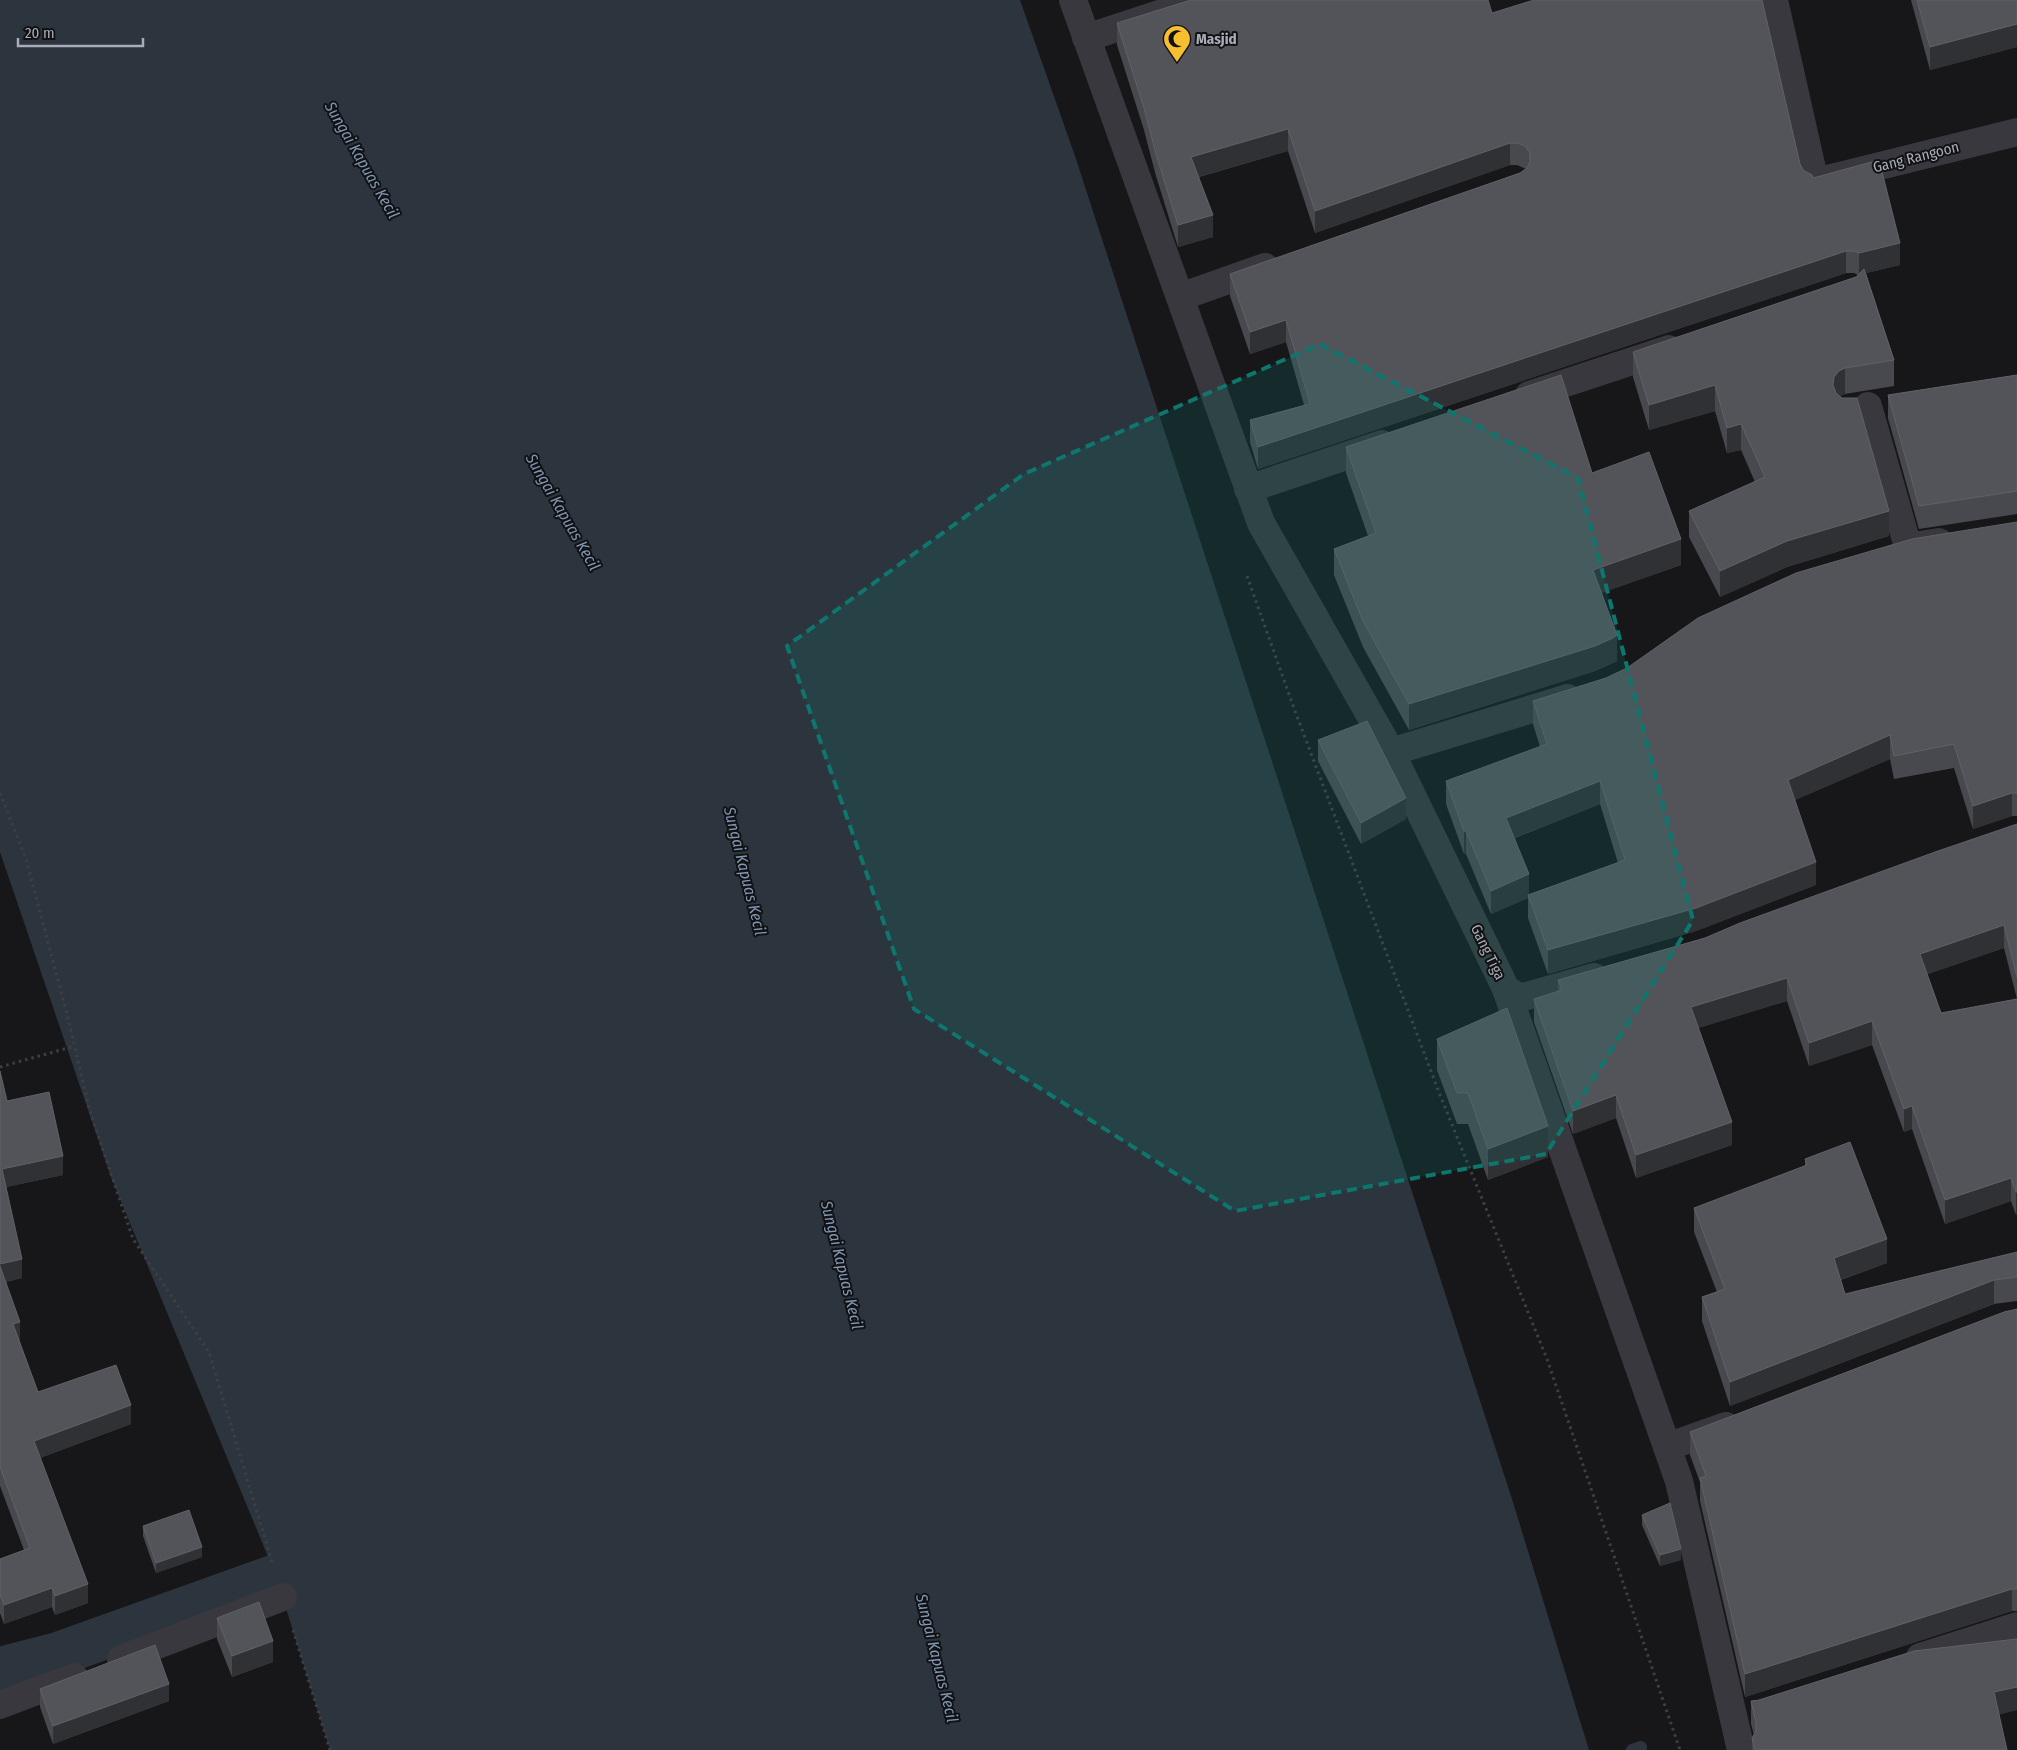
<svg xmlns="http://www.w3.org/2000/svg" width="2017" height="1750" font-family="'Fira Sans Condensed',sans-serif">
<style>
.water{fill:#2c353d}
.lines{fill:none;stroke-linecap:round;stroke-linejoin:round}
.stream{stroke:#2c353d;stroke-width:12}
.canal{stroke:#2c353d;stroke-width:44}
.path{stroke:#3e3f45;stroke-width:3;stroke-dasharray:2.5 4;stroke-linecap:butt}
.minor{stroke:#38383e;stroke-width:28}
.wall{fill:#48494e;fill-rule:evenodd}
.shaded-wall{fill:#303134}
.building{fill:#53545a;stroke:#606268}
.marked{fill:#0f766e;fill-opacity:0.2;stroke:#0f766e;stroke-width:4;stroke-dasharray:10 6;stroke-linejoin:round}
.labels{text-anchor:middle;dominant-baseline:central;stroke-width:4;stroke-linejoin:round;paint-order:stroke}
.poi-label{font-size:15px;font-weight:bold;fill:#a8adb9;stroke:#121214;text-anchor:start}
.street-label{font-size:15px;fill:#a8adb9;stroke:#121214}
.water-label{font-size:16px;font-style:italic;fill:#7f99b5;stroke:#121214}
</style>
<rect width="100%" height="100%" fill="#171719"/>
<!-- water -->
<polygon class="water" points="0,0 1020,0 1075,156 1512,1499 1589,1750 330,1750 276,1576 111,1177 0,852"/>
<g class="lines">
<!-- stream -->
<polyline class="stream" points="1632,1750 1641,1747"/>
<!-- canal -->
<polyline class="canal" points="0,1669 58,1654 276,1576"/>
<!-- path -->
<g class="path">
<polyline points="1247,576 1295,711 1440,1095 1547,1359 1680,1750"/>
<polyline points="0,793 26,859 68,1018 89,1108 133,1239 209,1352 272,1562"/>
<polyline points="0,1067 75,1046"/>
<polyline points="293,1630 330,1750"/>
</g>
<!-- minor -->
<g class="minor">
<polyline points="1073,0 1261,523 1391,752 1506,989 1515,995 1523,997 1594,977"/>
<polyline points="1774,0 1815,182 2017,132"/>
<polyline points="1086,38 1202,0"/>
<polyline points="1180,297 1265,267"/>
<polyline points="1529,395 1669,349"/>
<polyline points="1868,406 1908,547 1939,542"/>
<polyline points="1248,489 1382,444"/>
<polyline points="1391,752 1568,698"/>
<polyline points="1506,989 1679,1481 1741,1750"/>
<polyline points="1667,1447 1726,1426"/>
<polyline points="1920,1657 2017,1626"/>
<polyline points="121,1659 283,1597"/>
<polyline points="0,1705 74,1677"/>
</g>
</g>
<!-- wall -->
<g class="wall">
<polygon points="1911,0 2017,0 2017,47 1930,70"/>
<polygon points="1492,13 1800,164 1803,170 1813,178 1900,265 1866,273 1894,360 1894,386 1845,394 1840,396 1889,536 1787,567 1720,597 1689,537 1689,511 1755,482 1741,450 1727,453 1715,411 1649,430 1633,377 1633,352 1856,277 1858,275 1854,273 1846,273 1258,469 1250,442 1250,420 1304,405 1286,342 1250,354 1230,296 1230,274 1520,173 1526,169 1517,165 1510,165 1315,233 1288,151 1199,177 1213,237 1178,247 1156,176 1144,130 1117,45 1117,23"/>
<polygon points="2017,375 2017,514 1919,529 1888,418 1888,395"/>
<polygon points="1346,447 1592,473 1681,565 1601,593 1617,661 1613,663 1595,671 1409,730 1363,647 1334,575 1334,549 1368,536 1346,473"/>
<path d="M2017 522V816H2012L1973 829 1954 768 1894 779 1890 759 1795 800 1816 885 1696 931 1548 974 1528 918V898L1491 914 1466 854H1464L1446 804V781L1540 747 1533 724V701L1606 678ZM1600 804 1618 863 1529 895 1515 838Z"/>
<polygon points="1318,740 1406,819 1361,844 1318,761"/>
<path d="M2017 824V1215H2016L2011 1201 1945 1224 1912 1129 1904 1132 1872 1045 1809 1066 1787 1001 1698 1028 1732 1145 1636 1178 1616 1118 1573 1134 1534 1022V999L1558 991V980L1705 938ZM2004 948 2017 999 1941 1013 1927 974Z"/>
<polygon points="1437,1039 1548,1157 1488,1180 1468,1124 1457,1124 1437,1070"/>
<polygon points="0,1071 7,1101 63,1175 6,1187 22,1278 6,1282 20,1340 19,1341 38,1392 131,1424 40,1458 88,1603 55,1615 52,1607 4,1624 0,1613 0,1559 24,1550 0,1486"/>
<polygon points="1805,1159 1887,1263 1841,1280 1845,1294 2017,1252 2017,1301 1994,1304 1730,1406 1702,1321 1702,1297 1717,1292 1694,1232 1694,1208 1805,1166"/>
<polygon points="2017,1309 2017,1611 2012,1611 1745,1697 1700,1501 1700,1482 1690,1455 1690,1432"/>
<polygon points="1642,1515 1681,1560 1660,1566 1642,1525"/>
<polygon points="143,1526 202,1557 156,1573 143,1536"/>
<polygon points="217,1618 273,1662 232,1677 217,1639"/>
<polygon points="2017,1639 2017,1710 1999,1714 2007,1750 1752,1750 1752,1738 1754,1735 1751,1724 1751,1701 1759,1700"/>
<polygon points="40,1689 169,1701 53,1744 40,1707"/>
</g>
<!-- shaded-wall -->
<g class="shaded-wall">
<polygon points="2017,24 2017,47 1930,70 1930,47"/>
<polygon points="1288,129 1288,151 1191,179 1191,157"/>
<polygon points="1510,143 1510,165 1315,233 1315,211"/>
<polygon points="1213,215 1213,237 1178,247 1178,225"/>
<polygon points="1900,243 1900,265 1859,275 1859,253"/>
<polygon points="1846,251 1846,273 1258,469 1258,447"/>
<polygon points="1286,320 1286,342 1250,354 1250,332"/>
<polygon points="1845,368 1845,394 1839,397 1834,403 1833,385 1834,377 1839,371"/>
<polygon points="1715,385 1715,411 1649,430 1649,405"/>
<polygon points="1741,424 1741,450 1727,453 1727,428"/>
<polygon points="1889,511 1889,536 1787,567 1720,597 1720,571 1787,541"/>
<polygon points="1681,539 1681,565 1593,596 1593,570"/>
<polygon points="1617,635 1617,661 1613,663 1595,671 1409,730 1409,704"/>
<polygon points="1890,735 1890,759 1788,803 1788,780"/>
<polygon points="1600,781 1600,804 1506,841 1506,818"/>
<polygon points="2012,793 2012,816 1973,829 1973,806"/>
<polygon points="1406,798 1406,819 1361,844 1361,823"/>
<rect x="1464" y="831" width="2" height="23"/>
<polygon points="1816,862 1816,885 1696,931 1548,974 1548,950"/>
<polygon points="1529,874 1529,898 1528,895 1528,898 1491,914 1491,891"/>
<polygon points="2004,925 2004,948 1920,977 1920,954"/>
<polygon points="1787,978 1787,1001 1691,1030 1691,1007"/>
<polygon points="1872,1021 1872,1045 1809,1066 1809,1043"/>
<polygon points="1616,1095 1616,1118 1573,1134 1573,1111"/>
<polygon points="1912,1106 1912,1129 1904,1132 1904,1109"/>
<polygon points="1732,1122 1732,1145 1636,1178 1636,1155"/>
<polygon points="1548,1126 1548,1157 1488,1180 1488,1149"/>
<polygon points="63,1156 63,1175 2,1188 2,1169"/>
<polygon points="2011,1178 2011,1201 1945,1224 1945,1200"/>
<rect x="2016" y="1192" width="1" height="23"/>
<polygon points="1887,1239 1887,1263 1834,1282 1834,1258"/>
<polygon points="22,1259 22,1278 0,1283 0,1264"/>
<polygon points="1994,1280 1994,1304 1730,1406 1730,1382"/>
<polygon points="20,1322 20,1340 13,1343 13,1324"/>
<polygon points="131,1405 131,1424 34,1460 34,1441"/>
<polygon points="202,1547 202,1557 156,1573 156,1563"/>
<polygon points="1681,1549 1681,1560 1660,1566 1660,1555"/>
<polygon points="88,1584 88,1603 55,1615 55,1596"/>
<polygon points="52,1588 52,1607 4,1624 4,1605"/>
<polygon points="2012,1589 2012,1611 1745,1697 1745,1674"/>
<polygon points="273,1641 273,1662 232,1677 232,1656"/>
<polygon points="169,1684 169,1701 53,1744 53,1726"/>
<polygon points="2017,1687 2017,1710 1994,1716 1994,1692"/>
</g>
<!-- building -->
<g class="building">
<polygon points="1191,0 1488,0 1492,13 1534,0 1762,0 1800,164 1803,170 1812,175 1813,178 1879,160 1900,243 1859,253 1854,251 1846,251 1258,447 1250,420 1310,404 1286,320 1250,332 1230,274 1520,173 1527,168 1530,162 1530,153 1525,146 1517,143 1510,143 1315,211 1288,129 1191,157 1213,215 1178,225 1156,154 1144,108 1117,23"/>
<polygon points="1917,0 2017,0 2017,24 1930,47"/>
<polygon points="1864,269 1894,360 1845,368 1839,371 1834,377 1833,385 1836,393 1842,398 1857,398 1889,511 1787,541 1720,571 1689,511 1765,477 1741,424 1727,428 1715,385 1649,405 1633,352 1856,277"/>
<polygon points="1561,375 1592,473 1649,452 1681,539 1593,570 1617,635 1613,638 1595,646 1409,704 1363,621 1334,549 1376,533 1346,447"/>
<polygon points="2017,375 2017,491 1919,506 1888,395"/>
<polygon points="2017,522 2017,793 2012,793 1973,806 1954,744 1894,756 1890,735 1788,780 1816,862 1696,908 1548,950 1528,895 1625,860 1600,781 1506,818 1529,874 1491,891 1466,831 1464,831 1446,781 1547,744 1533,701 1606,678 1627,668 1698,618 1796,573 1912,539"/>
<polygon points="1367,721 1406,798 1361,823 1318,740"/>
<polygon points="2017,824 2017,977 2004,925 1920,954 1941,1013 2017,999 2017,1192 2016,1192 2011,1178 1945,1200 1912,1106 1904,1109 1872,1021 1809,1043 1787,978 1691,1007 1732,1122 1636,1155 1616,1095 1573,1111 1534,999 1562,990 1558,980 1705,938 1740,923 1935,852"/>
<polygon points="1507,1008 1548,1126 1488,1149 1468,1093 1457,1093 1437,1039"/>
<polygon points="0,1071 7,1101 49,1092 63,1156 2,1169 22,1259 0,1264"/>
<polygon points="1850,1142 1887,1239 1834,1258 1845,1294 2017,1252 2017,1277 1994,1280 1730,1382 1702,1297 1725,1289 1694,1208 1807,1165 1805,1159"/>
<polygon points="0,1266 20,1322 13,1324 38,1392 116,1365 131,1405 34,1441 88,1584 55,1596 52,1588 4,1605 0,1594 0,1559 30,1548 0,1467"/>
<polygon points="2017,1309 2017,1589 2012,1589 1745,1674 1700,1478 1706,1476 1690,1432 2004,1312"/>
<polygon points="1670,1503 1681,1549 1660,1555 1642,1515"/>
<polygon points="189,1510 202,1547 156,1563 143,1526"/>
<polygon points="259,1602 273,1641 232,1656 217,1618"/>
<polygon points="2017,1639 2017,1687 1994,1692 2007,1750 1755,1750 1752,1738 1756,1731 1756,1723 1751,1701 1759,1700 1914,1651"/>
<polygon points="155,1645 169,1684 53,1726 40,1689"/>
</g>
<!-- marked area -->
<path class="marked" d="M1320 344 1578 478 1693 920 1546 1154 1235 1211 914 1009 787 646 1024 474Z"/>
<!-- icons -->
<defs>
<symbol id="mosque-pin" viewBox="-11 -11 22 30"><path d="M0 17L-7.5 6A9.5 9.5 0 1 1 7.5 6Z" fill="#f7bf30" stroke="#121214"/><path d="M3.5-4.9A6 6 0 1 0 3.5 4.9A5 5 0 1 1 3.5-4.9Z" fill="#111"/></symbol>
</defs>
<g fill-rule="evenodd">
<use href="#mosque-pin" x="1161" y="23" width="32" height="43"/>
</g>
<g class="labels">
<!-- poi labels -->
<g class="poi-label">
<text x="1196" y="39">Masjid</text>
</g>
<!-- street labels -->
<g class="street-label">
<text transform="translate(1916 157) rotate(-14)">Gang Rangoon</text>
<text transform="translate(1488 952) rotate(64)">Gang Tiga</text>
</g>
<!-- water labels -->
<g class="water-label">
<text transform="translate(362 160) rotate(60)">Sungai Kapuas Kecil</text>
<text transform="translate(563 512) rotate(60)">Sungai Kapuas Kecil</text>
<text transform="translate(745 871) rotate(76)">Sungai Kapuas Kecil</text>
<text transform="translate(842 1265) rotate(76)">Sungai Kapuas Kecil</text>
<text transform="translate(937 1658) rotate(76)">Sungai Kapuas Kecil</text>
</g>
</g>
<!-- scale -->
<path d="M18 38v8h125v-8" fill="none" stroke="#a8adb9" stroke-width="2.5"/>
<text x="25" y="38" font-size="15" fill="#a8adb9" stroke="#121214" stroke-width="4" paint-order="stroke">20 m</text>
</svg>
